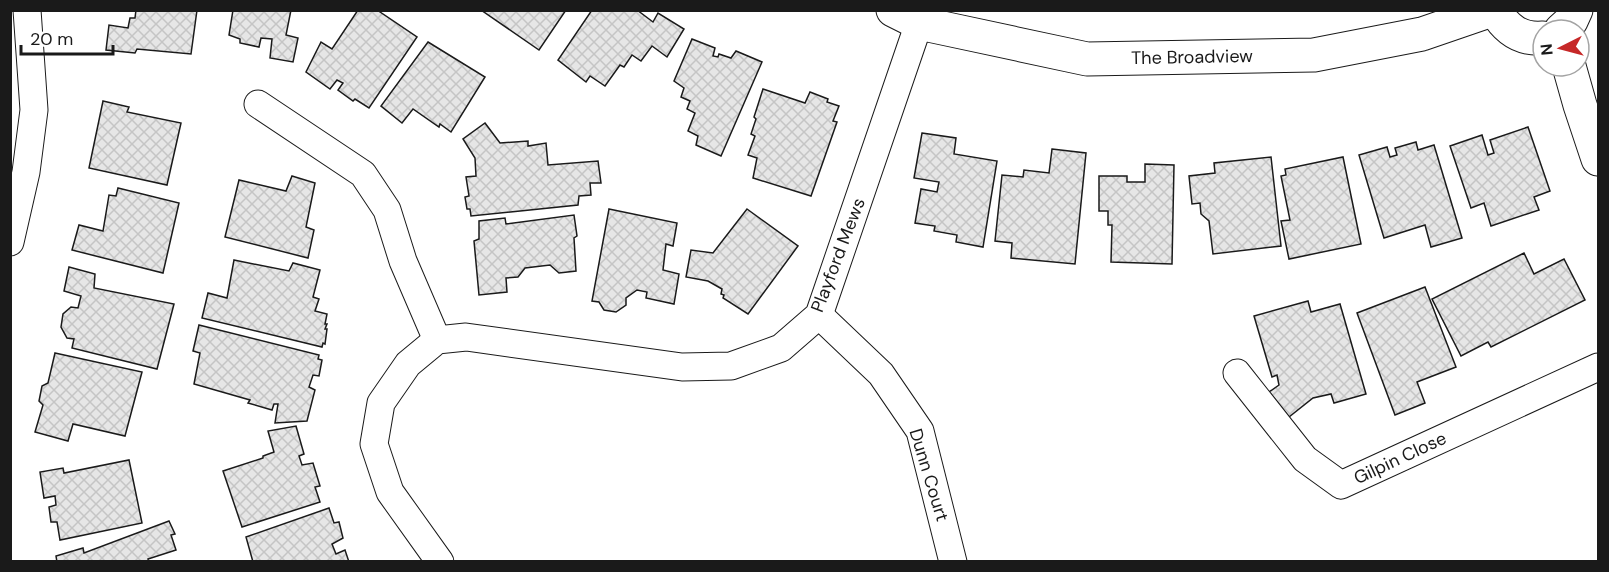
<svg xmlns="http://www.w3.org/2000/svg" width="1609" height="572" font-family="'DM Sans',sans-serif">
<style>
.building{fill:url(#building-cross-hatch);stroke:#1a1a1a;stroke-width:1.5}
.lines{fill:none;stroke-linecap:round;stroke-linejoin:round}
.street-casing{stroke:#1a1a1a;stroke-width:29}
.secondary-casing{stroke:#1a1a1a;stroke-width:35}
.street{stroke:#fff;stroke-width:27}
.secondary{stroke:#fff;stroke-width:33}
.labels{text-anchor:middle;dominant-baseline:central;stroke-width:4.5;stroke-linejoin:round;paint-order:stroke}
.street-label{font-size:18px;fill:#1a1a1a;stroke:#fff}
</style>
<defs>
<pattern id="building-cross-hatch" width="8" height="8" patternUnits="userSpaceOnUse" patternTransform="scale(1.5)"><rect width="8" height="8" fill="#e6e6e6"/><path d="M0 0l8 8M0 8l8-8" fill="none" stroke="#c5c5c5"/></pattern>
</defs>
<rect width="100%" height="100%" fill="#fff"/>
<!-- building -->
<g class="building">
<polygon points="136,10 197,10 191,54 137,49 135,53 106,50 109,25 128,28 130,18 135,18"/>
<polygon points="233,10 291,10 286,35 298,38 293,62 270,58 272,39 261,38 259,47 240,43 240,39 229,35"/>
<polygon points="358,10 377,10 417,37 369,108 355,99 353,101 338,90 343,83 337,80 330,89 306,72 321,42 332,49"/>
<polygon points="481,10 566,10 539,50"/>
<polygon points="592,10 637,10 653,22 658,13 684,29 667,57 652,46 641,61 632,55 624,67 620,65 605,86 590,76 586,82 558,60"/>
<polygon points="692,39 715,48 713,56 718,57 719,54 731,58 736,51 762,62 721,156 696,145 698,136 688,131 695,113 687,109 690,101 681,97 684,88 674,81"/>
<polygon points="428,42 485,77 451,132 440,124 439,127 413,109 402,123 381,106"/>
<polygon points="763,89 805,103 810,92 828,99 827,102 839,106 833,121 837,122 811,196 753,178 757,158 748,155 755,136 751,134 756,119 754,117"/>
<polygon points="103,101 129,107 127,112 181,123 167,185 89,168"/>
<polygon points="485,123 500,143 528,141 528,146 546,143 548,165 598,161 601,183 590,183 591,195 579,196 578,205 471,216 470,209 467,209 465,197 469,196 466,177 476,176 475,158 463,139"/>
<polygon points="1528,127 1550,191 1534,197 1539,210 1491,226 1484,203 1471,208 1450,146 1482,135 1488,155 1494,153 1490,140"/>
<polygon points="922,133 956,138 954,154 997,161 983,247 956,242 957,235 934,231 935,226 915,223 921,189 937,192 939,182 914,178"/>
<polygon points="1416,142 1418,150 1434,145 1462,238 1431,247 1425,225 1384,238 1359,155 1387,147 1390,157 1397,155 1395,148"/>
<polygon points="1052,149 1086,153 1075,264 1011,258 1012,243 995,241 1002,175 1023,177 1024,170 1049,173"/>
<polygon points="1271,157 1281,246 1213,254 1209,221 1201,214 1200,203 1192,204 1189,176 1215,173 1214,163"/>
<polygon points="1343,157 1361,244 1289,259 1281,221 1290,220 1281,176 1286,175 1285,169"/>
<polygon points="1145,164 1174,165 1172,264 1111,262 1112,225 1108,225 1108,211 1099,211 1099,176 1127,176 1127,182 1145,182"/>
<polygon points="292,176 315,183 306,227 314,230 308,258 225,237 239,180 286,191"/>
<polygon points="118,188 179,203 163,273 72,250 79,225 103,231 109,195 116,196"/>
<polygon points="609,209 677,223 673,246 666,244 663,270 679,274 674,304 646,298 647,292 637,290 626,298 626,305 616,312 604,310 599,302 592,301"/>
<polygon points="747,209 798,246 748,314 723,298 724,295 721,294 722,289 708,281 686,277 691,250 713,253"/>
<polygon points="574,215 577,236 574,238 576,271 559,273 550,265 525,268 518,277 506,278 507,292 479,295 474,241 479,239 479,221 505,218 506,224"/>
<polygon points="1524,253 1534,274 1564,259 1585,300 1491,347 1488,342 1461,356 1432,299"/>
<polygon points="234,260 289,271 293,263 320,270 313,297 319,299 315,311 327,314 325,324 327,324 325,329 327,329 325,344 323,343 322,347 202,318 208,293 227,298"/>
<polygon points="69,267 95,274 94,288 174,304 157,369 72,348 74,339 67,338 61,327 63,314 71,307 78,308 81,296 64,291"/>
<polygon points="1425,287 1456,367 1417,382 1425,403 1395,415 1357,313"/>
<polygon points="1308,301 1311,312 1340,304 1366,394 1334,403 1331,394 1313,398 1289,417 1269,392 1279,385 1277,375 1272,377 1254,316"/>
<polygon points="199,325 319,355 318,359 322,360 319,376 313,375 309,387 315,390 307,421 275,423 278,404 274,404 272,410 248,403 250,400 194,384 200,353 193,351"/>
<polygon points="55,353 142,372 125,436 73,424 68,441 35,432 43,405 39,401 42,386 48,383"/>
<polygon points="296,426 304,454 299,456 302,465 313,463 320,486 315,487 320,502 242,527 223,471 263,458 263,456 274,452 268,431"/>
<polygon points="129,460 142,523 60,540 57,522 51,522 49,507 56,505 55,496 44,498 40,472 63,468 64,473"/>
<polygon points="329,508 334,523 339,522 343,538 332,544 336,554 345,550 349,562 253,562 246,537"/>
<polygon points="169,521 175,534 171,535 176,550 148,559 149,562 57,562 56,556 83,548 84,553"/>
</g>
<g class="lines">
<defs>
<g id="street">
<polyline points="258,104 363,174 387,210 403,261 437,340"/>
<polyline points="10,242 26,172 34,110 27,10"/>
<polyline points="819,315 881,374 920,431 953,562"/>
<polyline points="1237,373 1305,459 1341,485 1598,367"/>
<polyline points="440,562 390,492 374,444 381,403 408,364 437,340 466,337 682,367 731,366 781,348 819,315 919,23"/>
</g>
<g id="secondary">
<polyline points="893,10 919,23 1087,59 1314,55 1422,34 1492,10"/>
<path d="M1495 10C1506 29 1520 40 1543 38"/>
<polyline points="1561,30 1571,21 1576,10"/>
<polyline points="1569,66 1580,105 1598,159"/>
</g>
</defs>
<!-- street casing -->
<use href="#street" class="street-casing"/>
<!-- secondary casing -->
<use href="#secondary" class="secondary-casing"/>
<!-- street -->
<use href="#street" class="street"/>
<!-- secondary -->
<use href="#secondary" class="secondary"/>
</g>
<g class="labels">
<!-- street labels -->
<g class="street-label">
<text transform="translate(1192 57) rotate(-1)">The Broadview</text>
<text transform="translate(838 255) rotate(-69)">Playford Mews</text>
<text transform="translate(1400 458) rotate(-25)">Gilpin Close</text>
<text transform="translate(929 475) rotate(73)">Dunn Court</text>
</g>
</g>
<!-- border -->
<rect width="1609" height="572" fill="none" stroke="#1a1a1a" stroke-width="24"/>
<!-- north arrow -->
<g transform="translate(1561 48) rotate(264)"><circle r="28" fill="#ffffff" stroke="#a3a3a3" stroke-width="1.5"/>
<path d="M0-4.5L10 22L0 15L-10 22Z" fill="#c62828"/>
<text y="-9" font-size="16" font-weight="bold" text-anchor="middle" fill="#1a1a1a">N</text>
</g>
<!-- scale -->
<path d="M21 45v9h92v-9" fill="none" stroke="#1a1a1a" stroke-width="3"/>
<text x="30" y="45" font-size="18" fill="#1a1a1a" stroke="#ffffff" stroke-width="4.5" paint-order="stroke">20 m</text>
</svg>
